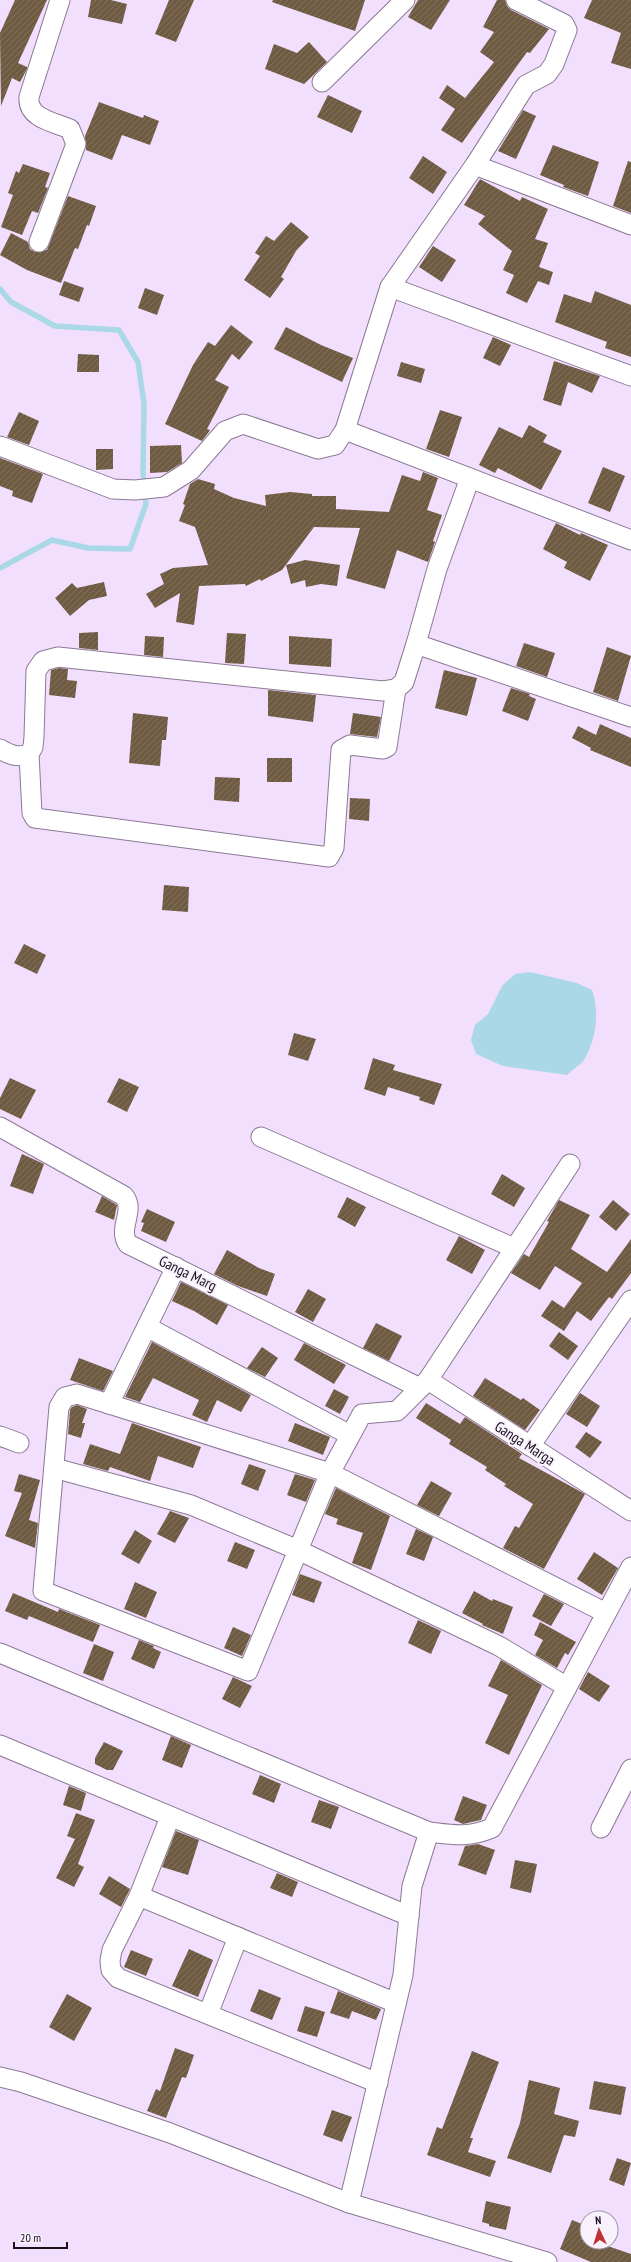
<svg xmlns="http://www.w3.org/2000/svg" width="631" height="2262" font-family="'PT Sans Narrow',sans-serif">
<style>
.water{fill:#aad8e7}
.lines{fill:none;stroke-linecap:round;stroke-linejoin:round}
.stream{stroke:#aad8e7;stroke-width:5.5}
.building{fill:url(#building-hatch)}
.street-casing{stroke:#8b7994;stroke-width:21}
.street{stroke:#fff;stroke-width:19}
.labels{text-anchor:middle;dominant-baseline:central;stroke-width:4;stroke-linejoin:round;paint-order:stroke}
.street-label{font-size:15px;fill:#18111b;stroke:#f9f1fd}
</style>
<defs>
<pattern id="building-hatch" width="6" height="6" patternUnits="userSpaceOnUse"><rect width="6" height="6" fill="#6f5a42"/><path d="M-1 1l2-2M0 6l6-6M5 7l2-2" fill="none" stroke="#827260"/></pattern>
</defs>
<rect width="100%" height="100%" fill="#f2dffd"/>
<!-- water -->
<path class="water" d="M530 972 577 983 592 990C600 1012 596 1040 584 1060 580 1065 572 1070 567 1075L503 1066 476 1054 471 1040 475 1025 488 1014 502 986 515 974Z"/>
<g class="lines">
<!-- stream -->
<polyline class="stream" points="0,289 11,302 55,326 119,330 138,362 144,404 143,474 146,504 130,549 88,548 52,540 0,568"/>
</g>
<!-- building -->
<g class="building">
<polygon points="15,0 47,0 18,63 27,67 27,69 20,82 12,78 1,106 0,33"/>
<polygon points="91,0 111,0 127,4 122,24 88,17"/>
<polygon points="169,0 194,0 176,42 155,34"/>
<polygon points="273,0 365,0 355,31 272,2"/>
<polygon points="418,0 450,0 431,30 408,17"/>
<polygon points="497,0 505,0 507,6 511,10 549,29 530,53 527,52 462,143 441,130 455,109 439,98 447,85 465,98 494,62 480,52 494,32 483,27"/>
<polygon points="592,0 631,0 631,69 611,63 621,33 584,18"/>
<polygon points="309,42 327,62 304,84 265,69 274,44 297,53"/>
<polygon points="328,95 362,111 352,133 317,117"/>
<polygon points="99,102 143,118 144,115 159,121 150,145 122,135 112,160 86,150 85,136"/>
<polygon points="523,110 536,116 516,159 498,151"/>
<polygon points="553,145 599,162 588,196 563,187 564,185 540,175"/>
<polygon points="423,156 447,172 433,194 409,178"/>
<polygon points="628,161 631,162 631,213 613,206"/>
<polygon points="23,164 50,173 45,187 48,188 38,213 32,211 22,235 1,227 13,195 8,193 16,171 19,173"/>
<polygon points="480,179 520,201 522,197 548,209 535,239 548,243 539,267 553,272 549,285 538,281 527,303 506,293 514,275 503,270 512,251 478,224 485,216 464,205"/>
<polygon points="68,196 96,206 89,226 87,225 78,249 75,248 61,283 27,270 0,255 11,233 28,242 30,249 35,252 47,250"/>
<polygon points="291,222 309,237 296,251 281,277 284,279 270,298 244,280 260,256 255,253 266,236 274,241"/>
<polygon points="433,246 456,260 442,282 419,267"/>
<polygon points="64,281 84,288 79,302 59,295"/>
<polygon points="145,288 164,295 157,315 138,308"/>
<polygon points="595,291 631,305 631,357 605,348 607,342 555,322 564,294 591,303"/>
<polygon points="231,325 253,342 239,360 232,354 215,380 229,387 207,429 210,430 208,433 202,441 165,424 193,365 208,342 215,346"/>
<polygon points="286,327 321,345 353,358 342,382 274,349"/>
<polygon points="493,337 511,345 500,366 483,358"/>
<polygon points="78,354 99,355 99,372 77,372"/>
<polygon points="554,361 600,376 592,393 568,382 561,406 543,400"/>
<polygon points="401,362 425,369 421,383 397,376"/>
<polygon points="440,410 462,417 449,457 426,449"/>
<polygon points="19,412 39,421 29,445 7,437"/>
<polygon points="529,425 547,435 543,442 562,451 541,490 498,468 495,473 479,465 499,427 522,438"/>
<polygon points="181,445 182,463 167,472 150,473 150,446"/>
<polygon points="96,449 113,449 113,469 96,470"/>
<polygon points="0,458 43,474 32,503 12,496 13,491 0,486"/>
<polygon points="603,467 625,476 610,512 588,503"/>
<polygon points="423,472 438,478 427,510 442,515 433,541 435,542 428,562 397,550 385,589 346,578 360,528 314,527 282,570 261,581 260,579 246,586 245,584 199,586 194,625 176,622 180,593 155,608 146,594 164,584 160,574 173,568 208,565 195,527 179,521 185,505 183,504 190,484 198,479 215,484 214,489 234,498 266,506 265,495 290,492 312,494 312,496 336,496 336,509 389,512 402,475 420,481"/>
<polygon points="556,523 580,535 581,533 608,545 590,581 564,568 567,562 543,549"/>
<polygon points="305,560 340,565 337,586 321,584 306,587 305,580 291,584 286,565"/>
<polygon points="104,582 107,596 89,600 70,616 55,598 72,583 77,588"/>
<polygon points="98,632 98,650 79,648 79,633"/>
<polygon points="227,633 246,634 244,664 225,663"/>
<polygon points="145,636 164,637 163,657 144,655"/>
<polygon points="289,636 332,639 331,667 289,664"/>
<polygon points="524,643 555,653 547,677 516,666"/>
<polygon points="607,647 631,656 618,701 593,692"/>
<polygon points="59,668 68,669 67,680 77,681 75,698 49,695 51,670"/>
<polygon points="444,670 477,678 467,716 435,708"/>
<polygon points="511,688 530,694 529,696 536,699 528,721 502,711"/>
<polygon points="268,690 316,695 313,722 268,716"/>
<polygon points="133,713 168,717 166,740 162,740 160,766 129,763"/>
<polygon points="353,713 381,717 377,737 350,734"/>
<polygon points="600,724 631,738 631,767 590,750 591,748 572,738 578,726 596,735"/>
<rect x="267" y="758" width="25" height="24"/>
<polygon points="215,777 240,778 239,802 214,800"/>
<polygon points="350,798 370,799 369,821 349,819"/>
<polygon points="164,885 189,887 188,912 162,910"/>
<polygon points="24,944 46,955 37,974 14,963"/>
<polygon points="294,1033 316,1039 308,1061 288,1055"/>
<polygon points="373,1058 395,1065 393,1070 442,1084 434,1105 419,1100 420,1097 388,1087 385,1096 364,1089"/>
<polygon points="10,1078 36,1090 21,1119 0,1109 0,1098"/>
<polygon points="119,1078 139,1087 127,1112 107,1102"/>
<polygon points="22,1154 44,1164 33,1194 10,1186"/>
<polygon points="502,1174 525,1188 514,1207 491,1194"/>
<polygon points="102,1196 117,1205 114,1220 95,1212"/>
<polygon points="347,1197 366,1207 355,1227 337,1217"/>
<polygon points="559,1200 590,1215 571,1249 607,1272 631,1239 631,1273 612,1299 609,1297 591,1321 577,1311 564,1331 541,1316 552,1300 564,1308 582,1283 555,1266 540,1290 511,1273 524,1254 529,1257 549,1222 547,1221"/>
<polygon points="613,1200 630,1214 616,1231 599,1217"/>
<polygon points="147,1209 175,1222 166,1242 141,1231 144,1223 141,1222"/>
<polygon points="459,1236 485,1250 472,1274 446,1260"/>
<polygon points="227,1250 259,1268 275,1274 267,1296 238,1286 214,1274"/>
<polygon points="181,1282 228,1305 217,1325 194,1311 172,1301"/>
<polygon points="308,1289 326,1299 313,1322 295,1312"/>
<polygon points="376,1323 402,1336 389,1361 363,1348"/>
<polygon points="559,1332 578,1346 568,1360 549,1346"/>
<polygon points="152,1342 251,1395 241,1412 217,1400 207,1422 192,1415 199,1400 153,1378 140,1402 125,1397"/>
<polygon points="304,1343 346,1365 334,1384 294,1360"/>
<polygon points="262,1347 278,1358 265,1377 247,1368"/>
<polygon points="79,1358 113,1371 103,1391 70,1380"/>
<polygon points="485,1378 521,1400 523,1398 540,1410 525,1430 473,1396"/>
<polygon points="334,1389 349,1397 340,1414 325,1406"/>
<polygon points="580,1393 600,1406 587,1427 566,1414"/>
<polygon points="426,1403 460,1424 465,1417 522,1454 519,1458 585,1494 544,1569 503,1548 515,1526 519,1528 533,1504 504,1486 506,1484 485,1470 487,1467 449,1444 451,1440 416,1418"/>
<polygon points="77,1405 87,1409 82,1423 85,1423 81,1438 68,1434 70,1410 72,1407"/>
<polygon points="132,1423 201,1447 193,1468 158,1456 150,1481 110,1467 108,1471 83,1464 90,1444 120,1454"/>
<polygon points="295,1423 330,1437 323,1455 288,1441"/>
<polygon points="586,1432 602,1442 590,1458 575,1447"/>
<polygon points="249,1464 266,1470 258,1491 241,1484"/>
<polygon points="19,1474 40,1480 29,1520 38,1523 35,1548 5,1536 22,1493 14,1491"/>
<polygon points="295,1474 315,1480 306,1502 287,1495"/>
<polygon points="431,1481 452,1493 439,1516 417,1505"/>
<polygon points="336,1488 390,1516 371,1570 352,1563 363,1533 336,1524 338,1519 325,1514"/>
<polygon points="170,1511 189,1518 175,1543 157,1534"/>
<polygon points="416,1529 433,1537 424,1561 406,1554"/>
<polygon points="135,1530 152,1541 139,1564 121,1554"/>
<polygon points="235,1542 255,1550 247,1569 227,1561"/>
<polygon points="594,1552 618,1568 602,1595 577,1579"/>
<polygon points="300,1574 322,1582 314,1603 292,1595"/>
<polygon points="135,1582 157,1592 146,1618 124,1609"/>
<polygon points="474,1591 492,1601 493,1599 513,1607 503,1634 482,1625 483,1624 462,1613"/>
<polygon points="13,1593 58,1612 59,1609 100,1625 93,1642 29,1616 27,1620 5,1611"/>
<polygon points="544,1594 564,1604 551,1626 532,1616"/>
<polygon points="418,1620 441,1631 431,1654 408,1643"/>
<polygon points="540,1622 576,1642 568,1655 565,1653 557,1668 535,1655 543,1640 534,1635"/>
<polygon points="233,1627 251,1635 242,1656 224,1648"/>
<polygon points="139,1640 154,1646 153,1648 161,1652 154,1669 131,1659"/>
<polygon points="94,1644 114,1652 103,1681 83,1673"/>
<polygon points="501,1660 542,1685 509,1755 485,1743 508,1695 488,1686"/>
<polygon points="588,1672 610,1686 599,1702 579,1689"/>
<polygon points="233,1677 252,1686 240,1708 222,1699"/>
<polygon points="171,1736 191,1745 182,1768 162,1760"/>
<polygon points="104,1742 123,1751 113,1770 107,1770 95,1764 95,1758"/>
<polygon points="260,1775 281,1784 274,1803 252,1794"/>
<polygon points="69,1786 86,1793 81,1811 63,1805"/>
<polygon points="463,1796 487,1805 481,1820 463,1824 454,1820"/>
<polygon points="319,1800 339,1807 331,1829 311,1822"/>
<polygon points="76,1813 95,1820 78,1864 84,1867 74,1887 56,1878 75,1839 67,1836"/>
<polygon points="176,1831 199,1840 188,1875 162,1867"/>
<polygon points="478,1844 495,1850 486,1875 458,1865 465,1846"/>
<polygon points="515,1860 537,1864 531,1893 510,1888"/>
<polygon points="277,1873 298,1882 292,1897 270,1888"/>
<polygon points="109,1876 130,1889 121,1907 99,1894"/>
<polygon points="189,1949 213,1960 198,1997 172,1986"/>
<polygon points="131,1950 153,1959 146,1976 124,1967"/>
<polygon points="259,1989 281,1998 272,2020 250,2011"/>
<polygon points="338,1991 381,2009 376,2020 352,2011 349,2019 330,2013"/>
<polygon points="67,1994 92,2008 74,2041 49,2027"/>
<polygon points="305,2006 325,2012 317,2037 297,2031"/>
<polygon points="175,2048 194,2055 186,2078 182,2077 166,2118 147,2111 156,2089 160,2091"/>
<polygon points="472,2051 499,2062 470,2138 473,2138 468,2152 496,2161 490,2177 427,2155 437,2127 442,2129"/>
<polygon points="529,2080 560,2088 554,2114 579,2121 575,2137 564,2135 551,2173 507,2158 520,2123"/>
<polygon points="594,2081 626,2087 621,2115 589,2109"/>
<polygon points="332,2110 352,2117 342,2142 323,2135"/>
<polygon points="617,2158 631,2163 624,2186 609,2180"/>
<polygon points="486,2201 511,2207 506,2230 489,2226 489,2224 482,2222"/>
<polygon points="572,2220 587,2226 587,2242 596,2242 631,2254 631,2262 591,2262 560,2249"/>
</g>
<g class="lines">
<defs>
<g id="street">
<polyline points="322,82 405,0"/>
<polyline points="475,165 631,225"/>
<path d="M39 242 76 144 70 129C53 122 27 118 29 97L60 0"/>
<polyline points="390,287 631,376"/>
<polyline points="345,430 631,540"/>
<polyline points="0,446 113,489 135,490 164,487 191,470 225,431 243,424 318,449 335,445 345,430 390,287 475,165 526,85 547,74 554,64 567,30 564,24 516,0"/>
<polyline points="470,478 437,569 416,644 631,717"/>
<path d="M0 749C10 755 18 758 29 754L33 747 34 737 36 671 43 661 58 657 383 691 396 689 404 682 416 644"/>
<polyline points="29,754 32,813 35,818 329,857 334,848 341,750 350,745 383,749 387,747 396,689"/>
<path d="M0 1127 124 1196C136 1211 117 1228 128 1244L420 1388"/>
<polyline points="261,1137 514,1248"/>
<polyline points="570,1164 428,1380 397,1411 362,1414 330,1473 248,1671 43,1591 59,1407 65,1397 77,1394 330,1473 606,1613"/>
<polyline points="147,1327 350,1435"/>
<polyline points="428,1380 631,1511"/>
<polyline points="109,1404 176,1267"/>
<polyline points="0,1436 19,1443"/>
<polyline points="530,1446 631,1300"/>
<polyline points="54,1468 191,1505 298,1550 499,1646 567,1687"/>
<path d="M0 1653 429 1832C454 1835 468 1838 492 1828L631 1567"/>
<polyline points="0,1745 409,1916"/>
<polyline points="170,1817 139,1896 112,1950 110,1961 111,1970 118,1978 378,2083"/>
<polyline points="601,1828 631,1769"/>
<polyline points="139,1896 396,2003"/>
<polyline points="208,2014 238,1937"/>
<polyline points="0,2077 21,2082 170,2133 349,2203 547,2262"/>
<polyline points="349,2203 403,1975 412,1886 429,1832"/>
</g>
</defs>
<!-- street casing -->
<use href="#street" class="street-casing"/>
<!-- street -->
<use href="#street" class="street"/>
</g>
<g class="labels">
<!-- street labels -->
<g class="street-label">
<text transform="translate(188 1273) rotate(26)">Ganga Marg</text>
<text transform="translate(525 1443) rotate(33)">Ganga Marga</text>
</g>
</g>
<!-- north arrow -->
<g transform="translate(599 2230) rotate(356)"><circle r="19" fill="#f9f1fd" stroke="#9f97a3"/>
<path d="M0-3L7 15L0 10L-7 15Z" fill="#bf3030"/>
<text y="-6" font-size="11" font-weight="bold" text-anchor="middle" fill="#18111b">N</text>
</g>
<!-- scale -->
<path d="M14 2242v6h53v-6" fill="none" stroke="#18111b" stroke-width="2"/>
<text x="20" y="2242" font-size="12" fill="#18111b" stroke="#f9f1fd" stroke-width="3" paint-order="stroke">20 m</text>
</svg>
